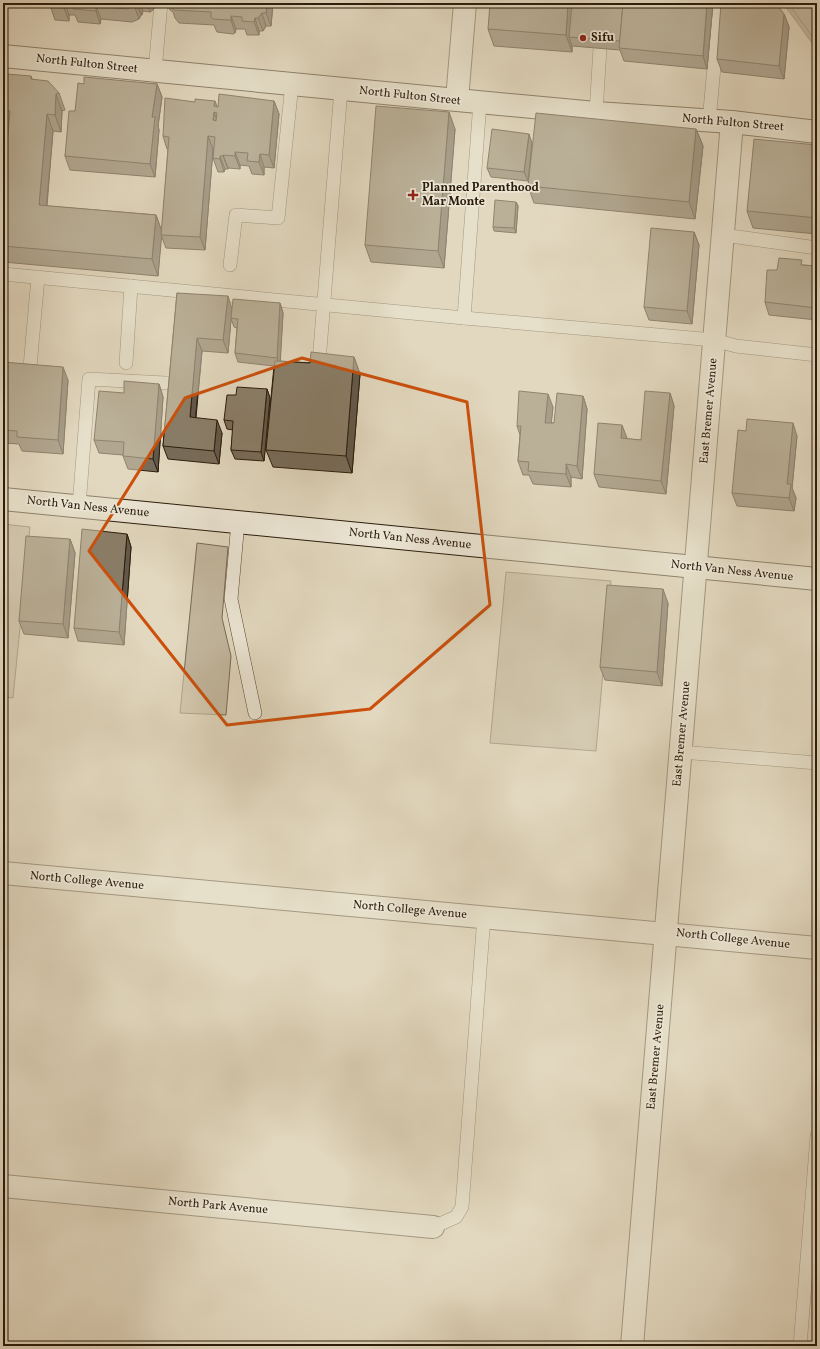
<svg xmlns="http://www.w3.org/2000/svg" width="820" height="1349" font-family="Vollkorn,serif">
<style>
.green{fill:#c3b8a0;stroke:#776a56}
.water{fill:#a49882;stroke:#746652}
.lines{fill:none;stroke-linecap:round;stroke-linejoin:round}
.shore{stroke:#685a46;stroke-width:1}
.service-casing{stroke:#594b38;stroke-width:14}
.minor-casing{stroke:#594b38;stroke-width:24}
.secondary-casing{stroke:#2b1c0b;stroke-width:24}
.service{stroke:#ece6d5;stroke-width:13}
.minor{stroke:#ece6d5;stroke-width:22}
.secondary{stroke:#ece6d5;stroke-width:22}
.wall{fill:#776c5a;stroke:#2b1c0b}
.shaded-wall{fill:#61584a;stroke:#2b1c0b}
.building{fill:#8a7e69;stroke:#2b1c0b;fill-rule:evenodd}
.marked{fill:none;stroke:#cc500c;stroke-width:3;stroke-linejoin:round}
.poi-dot{fill:#8f2418;stroke:#ece6d5;stroke-width:1.5}
.labels{text-anchor:middle;dominant-baseline:central;stroke-width:3.5;stroke-linejoin:round;paint-order:stroke}
.poi-label{font-size:12px;font-weight:bold;fill:#2b1c0b;stroke:#ece6d5;text-anchor:start}
.street-label{font-size:12px;fill:#2b1c0b;stroke:#ece6d5}
</style>
<rect width="100%" height="100%" fill="#e2d8bf"/>
<filter id="stains"><feTurbulence type="fractalNoise" baseFrequency=".005" numOctaves="4"/><feColorMatrix values="0 0 0 0 .2 0 0 0 0 .09 0 0 0 0 .02 0 0 0 .5 -.17"/></filter>
<radialGradient id="worn" r=".72"><stop offset=".6" stop-color="#630" stop-opacity="0"/><stop offset="1" stop-color="#630" stop-opacity=".3"/></radialGradient>
<!-- green -->
<g class="green">
<polygon points="3,524 30,527 13,698 3,697"/>
<polygon points="197,543 228,547 222,618 231,656 226,715 180,713"/>
<polygon points="506,572 611,581 596,751 490,743"/>
</g>
<!-- water -->
<polygon class="water" points="783,3 817,3 817,50"/>
<g class="lines">
<!-- shore -->
<polyline class="shore" points="788,3 817,43"/>
<defs>
<g id="service">
<polyline points="155,71 161,3"/>
<polyline points="596,113 600,48"/>
<polyline points="709,121 720,3"/>
<polyline points="723,235 817,248"/>
<polyline points="230,265 236,215 278,218 292,84"/>
<polyline points="3,274 464,318 714,340 736,346 817,355"/>
<polyline points="464,318 480,102"/>
<polyline points="319,362 341,89"/>
<polyline points="126,363 131,286"/>
<polyline points="30,367 38,277"/>
<polyline points="79,506 89,379 165,383"/>
<polyline points="238,522 231,599 255,713"/>
<polyline points="681,752 817,763"/>
<polyline points="433,1227 456,1217 462,1207 484,916"/>
<polyline points="800,1346 817,1136"/>
</g>
<g id="minor">
<polyline points="457,100 465,3"/>
<polyline points="3,873 817,948"/>
<polyline points="3,1186 433,1227"/>
<polyline points="632,1346 732,122"/>
</g>
<g id="secondary">
<polyline points="3,56 457,100 596,113 732,122 817,132"/>
<polyline points="3,499 817,579"/>
</g>
</defs>
<!-- service casing -->
<use href="#service" class="service-casing"/>
<!-- minor casing -->
<use href="#minor" class="minor-casing"/>
<!-- secondary casing -->
<use href="#secondary" class="secondary-casing"/>
<!-- service -->
<use href="#service" class="service"/>
<!-- minor -->
<use href="#minor" class="minor"/>
<!-- secondary -->
<use href="#secondary" class="secondary"/>
</g>
<!-- wall -->
<g class="wall">
<polygon points="45,3 153,3 154,9 150,12 143,11 142,15 141,15 139,19 132,22 101,19 100,24 78,22 75,15 69,15 69,21 55,20 51,8 47,7"/>
<polygon points="167,3 273,3 271,26 266,26 263,31 259,31 259,35 247,35 245,29 236,29 235,33 233,34 217,32 216,30 214,25 179,23 175,18 173,12 170,10"/>
<polygon points="713,3 707,69 624,61 620,50 572,46 572,52 494,46 488,29"/>
<polygon points="784,14 789,27 784,79 722,72 717,59"/>
<polygon points="31,76 32,79 59,93 65,110 62,111 61,132 53,131 47,206 156,215 162,232 168,149 167,149 163,136 217,107 274,101 279,114 274,168 264,167 264,175 252,174 249,166 240,165 240,169 228,168 228,169 225,169 224,172 218,172 213,158 214,149 213,149 205,250 166,248 161,235 158,276 3,262 3,191 9,123 4,111"/>
<polygon points="84,84 157,84 162,97 158,126 159,130 155,177 70,170 65,156 75,111"/>
<polygon points="455,129 444,268 371,262 365,245"/>
<polygon points="696,129 703,146 695,219 534,203 528,186"/>
<polygon points="532,143 528,181 491,177 487,168"/>
<polygon points="817,145 817,234 753,228 747,211"/>
<polygon points="516,202 518,206 516,233 494,231 493,227"/>
<polygon points="694,232 699,245 692,324 649,320 644,307"/>
<polygon points="803,265 817,266 817,320 769,315 765,302 777,270"/>
<polygon points="177,293 232,308 280,303 283,313 280,361 310,363 354,357 360,374 352,473 273,467 266,450 274,366 238,362 235,353 237,328 234,327 231,319 228,353 202,351 196,418 222,433 219,464 168,459 163,446"/>
<polygon points="3,362 68,380 63,454 22,451 19,444 3,443"/>
<polygon points="159,384 163,397 158,472 128,469 123,456 123,455 99,453 94,440 124,393"/>
<polygon points="267,389 270,398 264,461 235,459 231,450 233,430 227,429 224,420 236,395"/>
<polygon points="670,393 674,406 666,494 599,487 594,474 627,439 641,440"/>
<polygon points="583,396 587,409 582,479 571,477 571,487 533,484 529,475 523,475 518,461 520,435 517,426 553,407 551,423 554,423"/>
<polygon points="797,436 792,488 796,498 794,511 737,506 732,493"/>
<polygon points="127,534 131,547 124,645 78,641 74,628"/>
<polygon points="70,539 75,553 68,638 24,634 19,621"/>
<polygon points="668,603 662,686 605,680 600,667"/>
</g>
<!-- shaded-wall -->
<g class="shaded-wall">
<polygon points="64,3 65,3 69,15 69,21 64,8"/>
<polygon points="135,3 136,3 141,15 139,19 134,5"/>
<polygon points="138,3 140,3 143,11 142,15"/>
<polygon points="147,3 153,3 154,9 150,12"/>
<polygon points="267,3 273,3 271,26 266,13"/>
<polygon points="568,3 576,3 569,37 572,46 572,52 566,35"/>
<polygon points="707,3 713,3 707,69 703,56"/>
<polygon points="96,6 101,19 100,24 96,11"/>
<polygon points="262,13 266,26 263,31 258,18"/>
<polygon points="784,14 789,27 784,79 779,66"/>
<polygon points="231,16 236,29 235,33 231,20"/>
<polygon points="255,18 259,31 259,35 254,22"/>
<polygon points="157,84 162,97 158,126 159,130 155,177 150,164 152,117"/>
<polygon points="56,94 62,111 61,132 55,115"/>
<polygon points="215,101 220,114 214,106"/>
<polygon points="274,101 279,114 274,168 269,155"/>
<polygon points="214,112 219,125 213,120"/>
<polygon points="449,112 455,129 444,268 438,251"/>
<polygon points="47,114 53,131 45,222 39,205"/>
<polygon points="696,129 703,146 695,219 689,202"/>
<polygon points="529,134 532,143 528,181 524,172"/>
<polygon points="208,136 213,149 205,250 200,237"/>
<polygon points="235,152 240,165 240,169 235,156"/>
<polygon points="260,154 264,167 264,175 259,162"/>
<polygon points="223,155 228,168 228,169 223,156"/>
<polygon points="220,156 225,169 224,172 220,159"/>
<polygon points="516,202 518,206 516,233 514,228"/>
<polygon points="156,215 162,232 158,276 152,259"/>
<polygon points="694,232 699,245 692,324 687,311"/>
<polygon points="228,296 232,309 228,353 223,340"/>
<polygon points="280,303 283,313 280,367 277,358"/>
<polygon points="197,338 202,351 194,431 190,417"/>
<polygon points="354,357 360,374 352,473 346,456"/>
<polygon points="63,367 68,380 63,454 58,440"/>
<polygon points="159,384 163,397 158,472 153,459"/>
<polygon points="267,389 270,398 264,461 261,452"/>
<polygon points="670,393 674,406 666,494 661,481"/>
<polygon points="548,394 553,407 550,436 545,423"/>
<polygon points="583,396 587,409 582,479 577,466"/>
<polygon points="217,420 222,433 219,464 214,451"/>
<polygon points="793,423 797,436 792,488 796,498 794,511 789,498 787,484"/>
<polygon points="622,425 627,438 626,451 621,438"/>
<polygon points="566,464 571,477 571,487 566,474"/>
<polygon points="127,534 131,547 124,645 119,632"/>
<polygon points="70,539 75,553 68,638 63,624"/>
<polygon points="663,589 668,603 662,686 657,672"/>
</g>
<!-- building -->
<g class="building">
<polygon points="51,3 64,3 64,8 51,7"/>
<polygon points="74,3 135,3 134,5 127,9 96,6 96,11 73,9"/>
<polygon points="170,3 267,3 266,13 262,13 258,18 255,18 254,22 242,21 242,17 231,16 231,20 228,20 213,19 211,17 211,12 174,10 170,5"/>
<polygon points="490,3 568,3 566,35 488,29"/>
<polygon points="572,3 623,3 620,41 569,37"/>
<polygon points="623,3 707,3 703,56 619,48"/>
<polygon points="721,3 776,3 784,14 779,66 717,59"/>
<polygon points="7,74 31,76 31,79 48,81 59,93 56,94 55,115 47,114 39,205 156,215 152,259 3,246 3,191 10,111 4,111"/>
<polygon points="84,77 157,84 152,117 155,117 150,164 65,156 69,111 75,111 78,83 84,84"/>
<path d="M219 94 274 101 269 155 260 154 259 162 247 161 248 153 235 152V156L223 155V156H220V159L213 158 215 137 208 136 200 237 161 235 169 137 163 136 165 98 195 102V99L215 101 214 106 218 107ZM214 112 217 113 216 121 213 120Z"/>
<polygon points="376,106 449,112 438,251 365,245"/>
<polygon points="536,113 696,129 689,202 528,186"/>
<polygon points="492,129 529,134 524,172 487,168"/>
<polygon points="754,139 817,145 817,218 747,211"/>
<polygon points="495,200 516,202 514,228 493,227"/>
<polygon points="651,228 694,232 687,311 644,307"/>
<polygon points="779,258 802,260 801,265 817,266 817,308 765,302 767,270 777,270"/>
<polygon points="177,293 228,296 223,340 197,338 190,417 217,420 214,451 163,446"/>
<polygon points="233,299 280,303 277,358 235,353 238,319 231,318"/>
<polygon points="311,352 354,357 346,456 266,450 275,361 310,363"/>
<polygon points="3,362 63,367 58,440 17,437 17,431 3,430"/>
<polygon points="124,381 159,384 153,459 123,456 124,442 94,440 99,391 124,393"/>
<polygon points="237,387 267,389 261,452 231,450 233,421 224,420 227,395 236,395"/>
<polygon points="519,391 548,394 545,423 554,423 557,393 583,396 577,466 566,464 566,474 528,471 529,462 518,461 521,426 517,426"/>
<polygon points="645,391 670,393 661,481 594,474 598,423 622,425 621,438 641,440"/>
<polygon points="747,419 793,423 787,484 791,484 789,498 732,493 738,430 746,431"/>
<polygon points="82,529 127,534 119,632 74,628"/>
<polygon points="26,536 70,539 63,624 19,621"/>
<polygon points="607,585 663,589 657,672 600,667"/>
</g>
<!-- marked area -->
<path d="M0 0H820V1349H0ZM302 358 467 402 490 605 370 709 227 725 89 551 185 398Z" fill="#e2d8bf" fill-opacity=".55" fill-rule="evenodd"/>
<path class="marked" d="M302 358 467 402 490 605 370 709 227 725 89 551 185 398Z"/>
<!-- markers -->
<g class="poi-dot">
<circle cx="583" cy="38" r="4"/>
<path d="M411 189h4v4h4v4h-4v4h-4v-4h-4v-4h4z"/>
</g>
<g class="labels">
<!-- poi labels -->
<g class="poi-label">
<text x="591" y="38">Sifu</text>
<text x="422" y="188">Planned Parenthood<tspan x="422" dy="14">Mar Monte</tspan></text>
</g>
<!-- street labels -->
<g class="street-label">
<text transform="translate(87 64) rotate(6)">North Fulton Street</text>
<text transform="translate(410 96) rotate(6)">North Fulton Street</text>
<text transform="translate(733 123) rotate(5)">North Fulton Street</text>
<text transform="translate(709 411) rotate(-85)">East Bremer Avenue</text>
<text transform="translate(88 507) rotate(6)">North Van Ness Avenue</text>
<text transform="translate(410 539) rotate(6)">North Van Ness Avenue</text>
<text transform="translate(732 571) rotate(6)">North Van Ness Avenue</text>
<text transform="translate(682 734) rotate(-85)">East Bremer Avenue</text>
<text transform="translate(87 881) rotate(5)">North College Avenue</text>
<text transform="translate(410 910) rotate(5)">North College Avenue</text>
<text transform="translate(733 939) rotate(6)">North College Avenue</text>
<text transform="translate(656 1057) rotate(-85)">East Bremer Avenue</text>
<text transform="translate(218 1206) rotate(5)">North Park Avenue</text>
</g>
</g>
<!-- margin -->
<rect width="820" height="1349" fill="none" stroke="#e2d8bf" stroke-width="16"/>
<rect x="4" y="4" width="812" height="1341" fill="none" stroke="#2b1c0b" stroke-width="2"/>
<rect x="8" y="8" width="804" height="1333" fill="none" stroke="#2b1c0b"/>
<rect width="100%" height="100%" filter="url(#stains)"/>
<rect width="100%" height="100%" fill="url(#worn)"/>
</svg>
